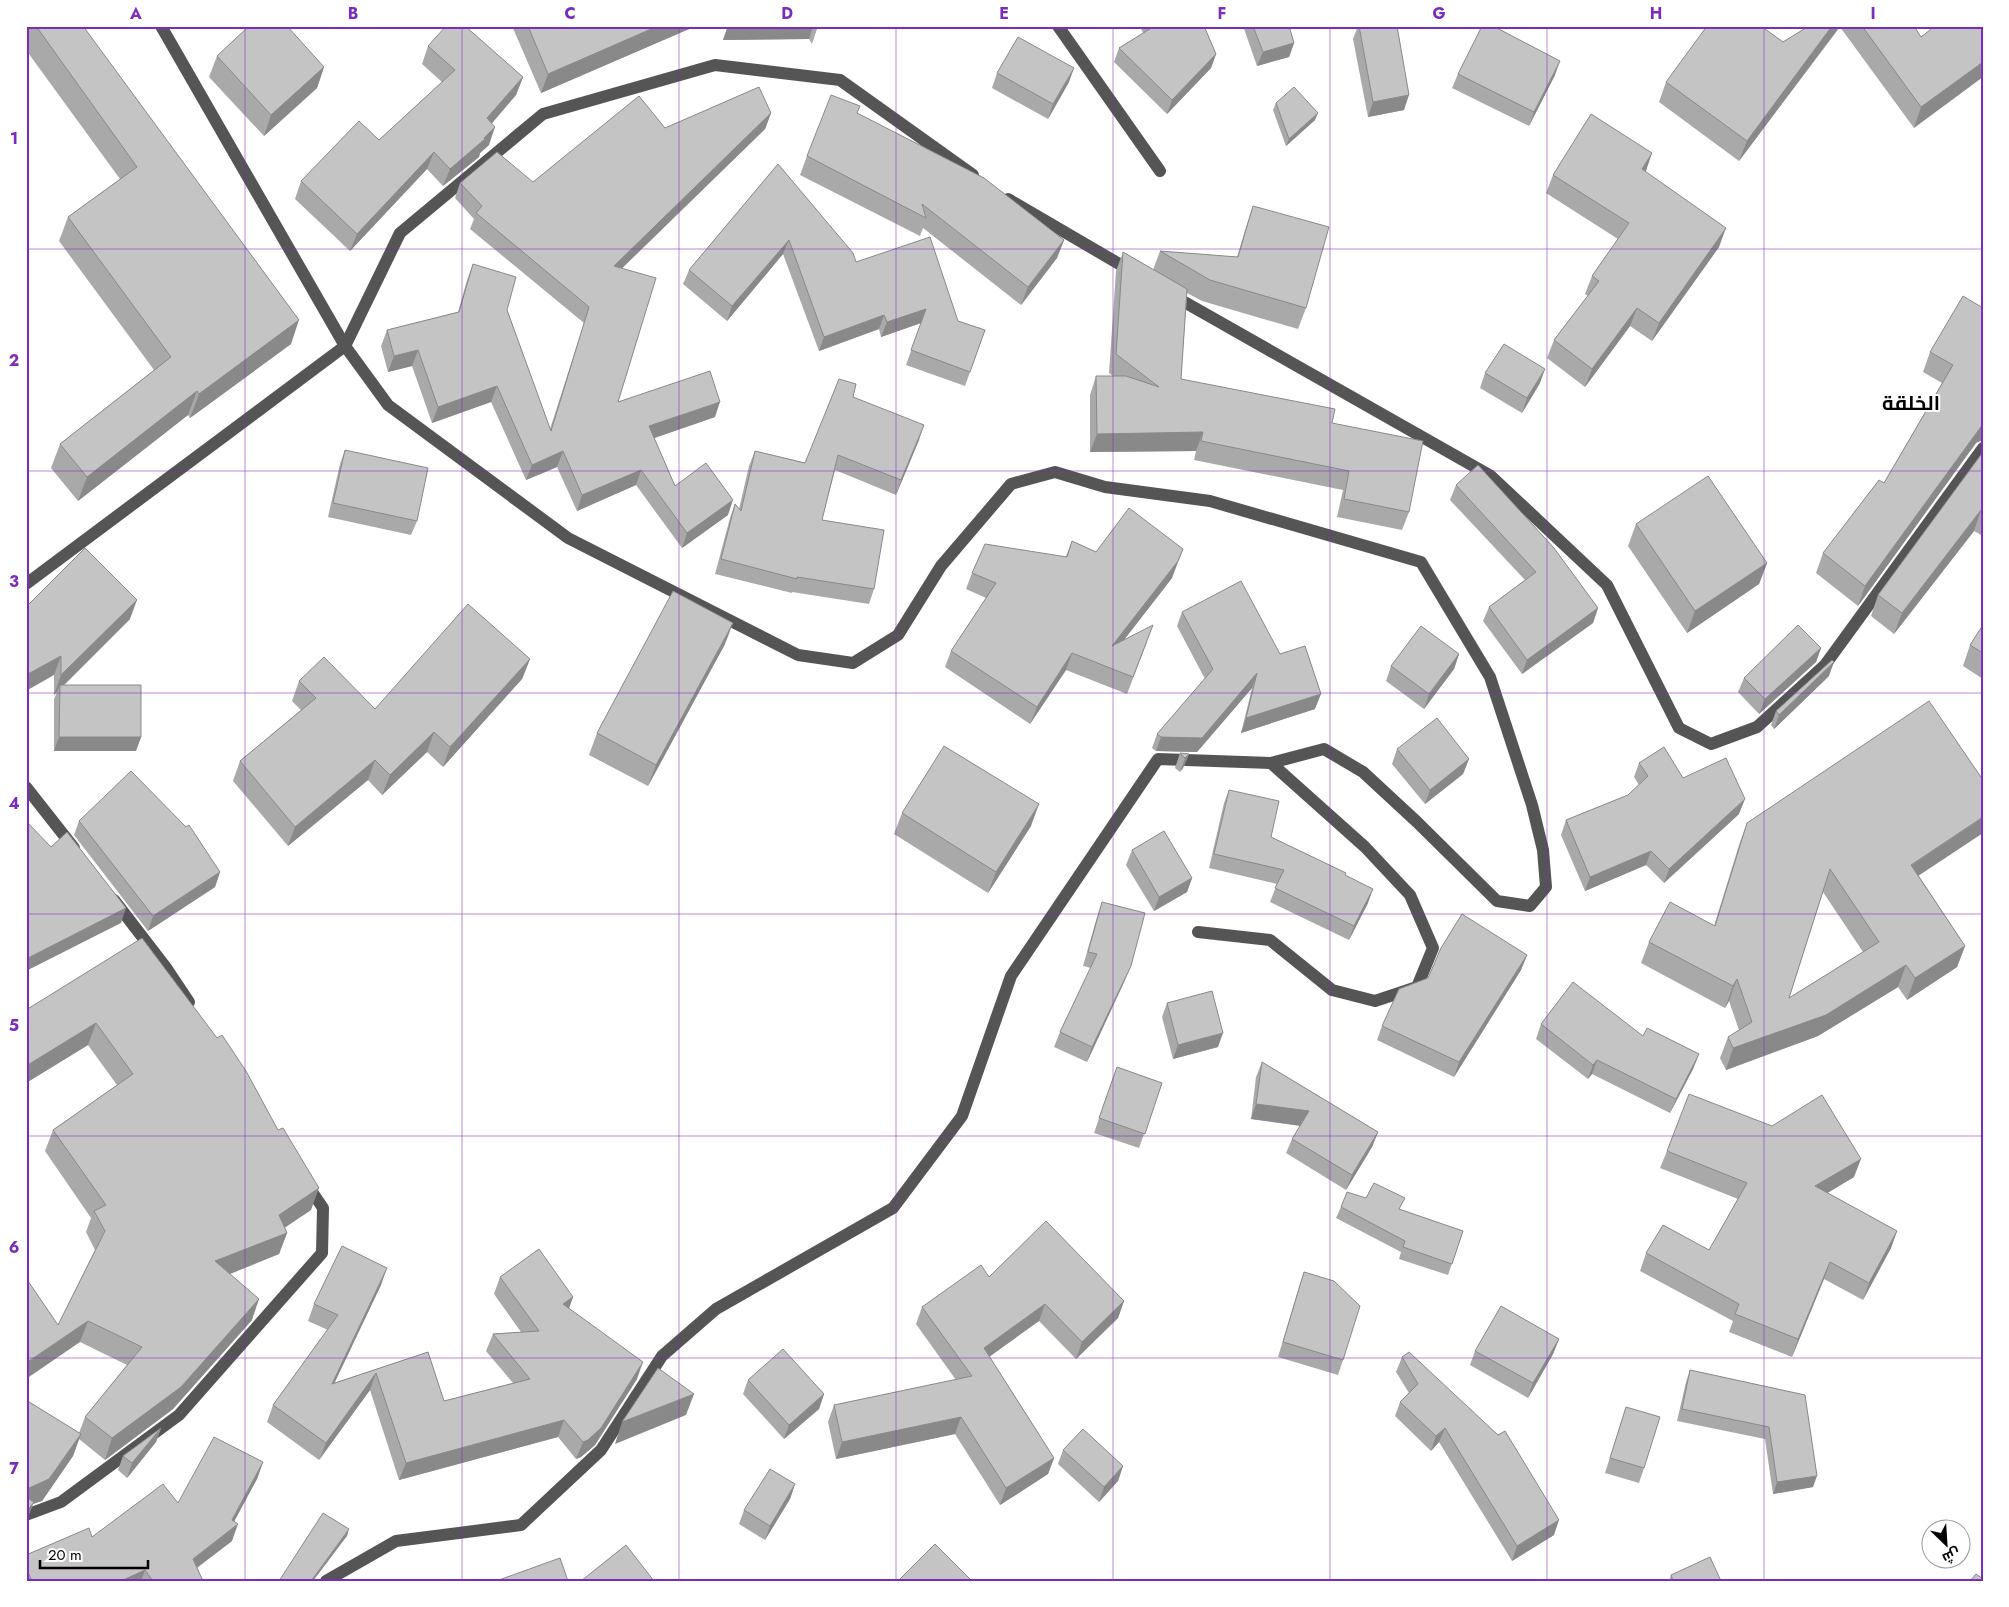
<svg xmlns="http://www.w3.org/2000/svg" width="2009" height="1607" font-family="Jost,Cairo,sans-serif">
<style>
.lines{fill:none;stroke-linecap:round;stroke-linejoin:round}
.minor{stroke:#555;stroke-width:12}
.wall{fill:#a9a9a9;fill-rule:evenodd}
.shaded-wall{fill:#898989}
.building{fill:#c4c4c4;stroke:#898989;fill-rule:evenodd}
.grid{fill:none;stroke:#7b2cbf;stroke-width:1;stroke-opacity:0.55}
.labels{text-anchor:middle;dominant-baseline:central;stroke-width:4;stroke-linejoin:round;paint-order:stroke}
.district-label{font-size:20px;font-weight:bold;fill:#000;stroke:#fff}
.neatline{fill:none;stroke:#7b2cbf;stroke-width:2}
.grid-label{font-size:16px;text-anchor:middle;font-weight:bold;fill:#7b2cbf}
</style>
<rect width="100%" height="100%" fill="#fff"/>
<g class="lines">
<!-- minor -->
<g class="minor">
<polyline points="161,26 345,346 388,405 568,538 798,655 853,663 898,635 941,566 1011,484 1055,472 1105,487 1210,501 1421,562 1490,677 1532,805 1543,850 1546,887 1530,906 1497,901 1417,822 1363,772 1324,749 1271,763 1158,759 1011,976 962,1116 893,1208 716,1309 662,1356 601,1450 521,1525 396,1541 326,1581"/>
<polyline points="1058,26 1160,171"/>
<polyline points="1008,199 1133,272"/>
<polyline points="1172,295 1491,476 1607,585 1679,728 1711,744 1757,727 1825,665 1983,448"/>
<polyline points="26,584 345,346 400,233 543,114 715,65 840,80 973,175"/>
<polyline points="26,787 74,848"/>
<polyline points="114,900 167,969 189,1002"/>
<polyline points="1198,932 1270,940 1332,990 1375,1001 1417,987 1433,948 1410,895 1365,847 1271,763"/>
<polyline points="26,1515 61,1502 179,1415 322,1253 323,1208 306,1183"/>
</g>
</g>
<!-- wall -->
<g class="wall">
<polygon points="26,26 83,26 291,344 190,418 188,415 78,501 51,468 60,444 154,370 59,241 68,217 120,179 26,50"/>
<polygon points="512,26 696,26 541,93"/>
<polygon points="728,26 818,26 812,44 809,39 723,40"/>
<polygon points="1140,26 1204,26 1216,54 1211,68 1167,114 1114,62 1119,48 1143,33"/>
<polygon points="1243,26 1289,26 1294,43 1289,57 1257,66"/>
<polygon points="1358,26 1397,26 1404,110 1368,117 1353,39"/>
<polygon points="1809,26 1914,26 1921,37 1983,26 1914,128 1840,27 1739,161 1659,102 1666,82 1783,42"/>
<polygon points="428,46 523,77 516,95 492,123 489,145 480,153 479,157 443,186 427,169 350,251 295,199 301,181 379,140 442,82 422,64"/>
<polygon points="217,56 324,67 317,88 264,136 209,77"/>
<polygon points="997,73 1069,82 1048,119 992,88"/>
<polygon points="1458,74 1555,75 1529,126 1452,88"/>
<polygon points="1276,103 1315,120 1286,146 1273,110"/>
<polygon points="771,113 765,129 622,268 618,402 715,417 654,438 675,486 728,515 682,548 636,485 577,511 557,467 526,480 491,402 432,423 412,366 388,372 381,346 387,330 458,312 467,280 473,264 507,310 550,429 584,323 470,229 474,219 455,198 460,183 533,182 665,128"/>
<polygon points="857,113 1064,240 1057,258 1021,305 923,228 920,236 800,175 807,156"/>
<polygon points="778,164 856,262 958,321 985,330 965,386 906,365 921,323 881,337 879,329 819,351 783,254 727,321 683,284 689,270"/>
<polygon points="1645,171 1719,247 1652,341 1630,326 1585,387 1547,358 1554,340 1588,296 1585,294 1592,276 1618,239 1546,193 1553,175"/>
<polygon points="1253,206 1306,308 1298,329 1202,301 1187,293 1181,379 1332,423 1409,512 1402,530 1337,517 1343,490 1194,460 1196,451 1090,452 1090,395 1096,376 1113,376 1109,373 1116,271 1123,252 1153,270 1160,251 1237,257 1246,227"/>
<polygon points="1983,308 1976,443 1858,606 1816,573 1823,553 1884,483 1942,383 1923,372 1930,352"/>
<polygon points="1485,373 1540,383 1522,413 1480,388"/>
<polygon points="853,397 919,440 896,495 835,470 822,520 874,589 869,604 792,592 792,593 715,574 730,518 735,504 739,509 749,466 755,451 805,463"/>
<polygon points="345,450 417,521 411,535 328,517 340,464"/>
<polygon points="1983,452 1983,536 1974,531 1894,634 1871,616 1878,595"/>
<polygon points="1456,485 1598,608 1593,623 1522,674 1483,621 1489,607 1525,580 1450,500"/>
<polygon points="1636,524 1767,563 1759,584 1687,633 1628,546"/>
<polygon points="1072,541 1096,552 1172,578 1124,640 1147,642 1127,694 1066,670 1030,724 945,667 951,651 986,598 966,589 972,573 1066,556"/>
<polygon points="26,607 130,619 64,685 141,737 136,751 54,751 54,699 57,692 54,695 54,675"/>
<polygon points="1182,612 1280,654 1315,709 1241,733 1252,688 1197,752 1156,751 1152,748 1157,734 1205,679 1177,626"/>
<polygon points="1983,625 1983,679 1963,666 1970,645"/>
<polygon points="725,644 648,786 589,755 597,733"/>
<polygon points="1821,648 1816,662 1759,714 1738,692 1744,678"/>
<polygon points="1459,654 1454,669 1424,709 1386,681 1391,666"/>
<polygon points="530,659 522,679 443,767 427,752 382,795 368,780 288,846 233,781 240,761 301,710 292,701 299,681 375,709"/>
<polygon points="1829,676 1774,729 1771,725 1776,711"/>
<polygon points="1397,749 1469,759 1463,774 1425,804 1392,764"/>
<polygon points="1180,753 1189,754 1183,768 1180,772 1175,768"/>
<polygon points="1639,763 1683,778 1739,814 1664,883 1646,865 1585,891 1561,835 1566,820 1628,795 1639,785 1634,777"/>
<polygon points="1229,790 1271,837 1346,876 1368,903 1349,940 1270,902 1277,884 1209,868 1224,803"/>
<polygon points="902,813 1031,826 988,893 894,834"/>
<polygon points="79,821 220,872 215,887 148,931 74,835"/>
<path d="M1747 823 1919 876 1965 946 1957 967 1907 1000 1898 987 1818 1036 1726 1070 1720 1058 1728 1037 1739 1030 1729 1001 1725 1008 1641 963 1649 942 1714 926 1739 845ZM1823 892 1863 952 1789 998Z"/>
<polygon points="1132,850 1192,878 1187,892 1154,911 1126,865"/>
<polygon points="1102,902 1125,980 1087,1062 1054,1047 1060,1032 1091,968 1083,966 1097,917"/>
<polygon points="142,938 311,1210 285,1227 287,1233 279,1254 230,1274 252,1320 173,1409 105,1460 79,1439 73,1456 42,1501 33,1504 26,1522 26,1400 79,1433 85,1417 127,1365 80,1342 58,1325 95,1250 86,1232 91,1218 45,1151 53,1130 117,1085 88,1045 26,1083"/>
<polygon points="1527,955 1521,970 1454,1077 1377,1040 1382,1026 1428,978"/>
<polygon points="1167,1003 1218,1047 1173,1059 1162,1017"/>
<polygon points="1541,1024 1643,1036 1699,1054 1693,1069 1670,1113 1592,1074 1588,1079 1536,1039"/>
<polygon points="1262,1062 1378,1132 1372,1147 1346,1190 1286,1153 1292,1139 1300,1126 1251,1119 1256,1077"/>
<polygon points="1117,1067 1162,1083 1139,1148 1094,1133"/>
<polygon points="1667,1151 1854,1177 1827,1193 1897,1231 1891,1248 1863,1300 1824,1279 1792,1357 1729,1332 1733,1321 1640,1271 1646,1253 1709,1250 1738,1199 1660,1168"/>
<polygon points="1341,1207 1400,1210 1463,1231 1448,1275 1399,1259 1401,1252 1336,1218"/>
<polygon points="1304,1272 1343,1360 1338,1375 1278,1357 1299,1287"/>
<polygon points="500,1277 573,1297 569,1308 637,1379 595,1445 581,1457 576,1459 558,1437 399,1480 370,1390 319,1460 267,1422 273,1405 328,1330 308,1321 314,1304 381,1285 334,1383 428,1352 444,1401 513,1383 486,1351 493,1334 521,1332 494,1294"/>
<polygon points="989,1277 1124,1301 1118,1318 1076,1359 1039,1321 989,1356 1054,1458 1048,1474 1000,1505 955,1434 836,1459 828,1422 834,1405 956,1380 916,1324 922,1307"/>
<polygon points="1559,1339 1553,1354 1528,1398 1470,1365 1475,1351"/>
<polygon points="1402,1357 1554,1535 1512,1561 1439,1442 1431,1451 1395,1416 1400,1402 1409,1393 1396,1372"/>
<polygon points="1690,1370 1805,1395 1813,1487 1773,1494 1765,1439 1677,1421 1686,1382"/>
<polygon points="748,1380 824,1394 819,1409 784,1439 743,1394"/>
<polygon points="1626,1407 1644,1468 1639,1483 1605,1473"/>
<polygon points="161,1428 156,1442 127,1478 118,1470 123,1456"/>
<polygon points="1063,1450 1123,1466 1118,1481 1099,1502 1058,1464"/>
<polygon points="263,1462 257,1479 234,1521 232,1541 197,1568 203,1581 26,1581 26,1555 92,1537 178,1503"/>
<polygon points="795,1484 790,1499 765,1540 739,1524 744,1510"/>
<polygon points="1671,1575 1721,1581 1669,1581"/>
</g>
<!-- shaded-wall -->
<g class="shaded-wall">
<polygon points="658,26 696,26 541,93 548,74"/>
<polygon points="728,26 813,26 809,39 723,40"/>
<polygon points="1832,26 1840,26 1739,161 1747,141"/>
<polygon points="1294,43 1289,57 1257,66 1263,52"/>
<polygon points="1216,54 1211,68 1167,114 1172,100"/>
<polygon points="1560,61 1555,75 1529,126 1534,112"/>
<polygon points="1983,62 1983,77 1914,128 1921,107"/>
<polygon points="324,67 317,88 264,136 271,115"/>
<polygon points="1074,68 1069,82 1048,119 1053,104"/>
<polygon points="523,77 516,95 481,136 487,118"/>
<polygon points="1409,95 1404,110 1368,117 1373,102"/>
<polygon points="771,113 765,129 609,281 614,266"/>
<polygon points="1318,113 1315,120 1286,146 1289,139"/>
<polygon points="495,127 489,145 480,153 479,157 443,186 450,169"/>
<polygon points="434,152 427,169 350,251 357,234"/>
<polygon points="1652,153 1646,171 1635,187 1642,169"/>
<polygon points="1726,228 1719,247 1652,341 1659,323"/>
<polygon points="789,240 783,254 727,321 732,306"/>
<polygon points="1064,240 1057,258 1021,305 1028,287"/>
<polygon points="1637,308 1630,326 1585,387 1592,369"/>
<polygon points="926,309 921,323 881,337 887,322"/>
<polygon points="884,315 879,329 819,351 824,337"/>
<polygon points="299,320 291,344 190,418 199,394"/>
<polygon points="418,350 412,366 388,372 394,356"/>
<polygon points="1545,369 1540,383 1522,413 1527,398"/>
<polygon points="497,386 491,402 432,423 438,407"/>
<polygon points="197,391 188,415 78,501 87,477"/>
<polygon points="720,402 715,417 643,442 649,426"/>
<polygon points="1983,424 1983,440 1976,443 1858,606 1865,586"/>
<polygon points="924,425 919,440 896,495 901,480"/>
<polygon points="1203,432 1196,451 1090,452 1097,434"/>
<polygon points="563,451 557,467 526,480 532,465"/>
<polygon points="641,470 636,485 577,511 582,495"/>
<polygon points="733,500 728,515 682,548 687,533"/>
<polygon points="1981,510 1974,531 1894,634 1902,613"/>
<polygon points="1183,549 1172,578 1106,663 1112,646"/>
<polygon points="1767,563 1759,584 1687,633 1695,611"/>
<polygon points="137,600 130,619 60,689 60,685 57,692 54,695 61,675"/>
<polygon points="1598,608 1593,623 1522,674 1527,660"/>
<polygon points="733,623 725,644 648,786 656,765"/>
<polygon points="1821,648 1816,662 1759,714 1765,699"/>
<polygon points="1072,653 1066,670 1030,724 1037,707"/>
<polygon points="1459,654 1454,669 1424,709 1429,694"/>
<polygon points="61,656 54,675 26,691 26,675"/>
<polygon points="530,659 522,679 443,767 450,747"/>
<polygon points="1834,662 1829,676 1774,729 1779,715"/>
<polygon points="1257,673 1252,688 1197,752 1156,751 1161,737"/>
<polygon points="1321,694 1315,709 1241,733 1246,718"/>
<polygon points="434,732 427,752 382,795 390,775"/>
<polygon points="59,737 141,737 136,751 54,751"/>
<polygon points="1189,754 1183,768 1180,772 1185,758"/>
<polygon points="1469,759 1463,774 1425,804 1430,790"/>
<polygon points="375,760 368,780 288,846 295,827"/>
<polygon points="1745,799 1739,814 1664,883 1669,869"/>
<polygon points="1039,804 1031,826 988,893 996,872"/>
<polygon points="1983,817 1983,833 1903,886 1911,865"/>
<polygon points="1651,851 1646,865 1585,891 1590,877"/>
<polygon points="220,872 215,887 148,931 153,916"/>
<polygon points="1192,878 1187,892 1154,911 1159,897"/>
<polygon points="1373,889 1368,903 1349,940 1354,926"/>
<polygon points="126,908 121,923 26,971 26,959"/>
<polygon points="1965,946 1957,967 1907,1000 1915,978"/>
<polygon points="1527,955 1521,970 1454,1077 1459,1062"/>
<polygon points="1906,965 1898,987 1818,1036 1726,1070 1733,1048"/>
<polygon points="1131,966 1125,980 1087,1062 1092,1047"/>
<polygon points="1737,979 1729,1001 1725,1008 1733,986"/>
<polygon points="96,1023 88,1045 26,1083 26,1066"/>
<polygon points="1223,1033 1218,1047 1173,1059 1178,1045"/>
<polygon points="1699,1054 1693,1069 1670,1113 1676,1099"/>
<polygon points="1597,1060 1592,1074 1588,1079 1593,1065"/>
<polygon points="1256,1104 1309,1111 1303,1126 1251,1119"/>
<polygon points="1378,1132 1372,1147 1346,1190 1352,1175"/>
<polygon points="1861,1159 1854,1177 1809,1204 1815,1186"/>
<polygon points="319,1188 311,1210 271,1237 279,1215"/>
<polygon points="1897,1231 1891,1248 1863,1300 1869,1283"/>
<polygon points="287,1233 279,1254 207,1283 215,1261"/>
<polygon points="1830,1262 1824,1279 1792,1357 1798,1339"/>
<polygon points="387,1268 381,1285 326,1401 332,1384"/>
<polygon points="573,1297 567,1314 563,1304"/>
<polygon points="259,1299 252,1320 173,1409 105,1460 112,1438"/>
<polygon points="1124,1301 1118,1318 1076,1359 1082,1342"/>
<polygon points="1045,1304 1039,1321 978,1365 984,1348"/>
<polygon points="88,1321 80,1342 26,1379 26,1363"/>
<polygon points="1559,1339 1553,1354 1528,1398 1533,1383"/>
<polygon points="643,1362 637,1379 595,1445 581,1457 576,1459 583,1442"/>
<polygon points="376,1373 370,1390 319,1460 326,1443"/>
<polygon points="694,1394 686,1415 615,1444 622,1422"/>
<polygon points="824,1394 819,1409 784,1439 789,1425"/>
<polygon points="961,1417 955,1434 836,1459 842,1442"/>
<polygon points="564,1420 558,1437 399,1480 406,1463"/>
<polygon points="161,1428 156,1442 127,1478 132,1463"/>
<polygon points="1445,1428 1439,1442 1431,1451 1436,1436"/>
<polygon points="81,1434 73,1456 42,1501 33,1504 26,1522 26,1514 27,1511 26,1507 26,1492 27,1489"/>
<polygon points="1054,1458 1048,1474 1000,1505 1006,1488"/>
<polygon points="263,1462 257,1479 229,1531 238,1524 232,1541 187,1575 193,1559 232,1520"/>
<polygon points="1123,1466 1118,1481 1099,1502 1104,1487"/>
<polygon points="1817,1476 1813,1487 1773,1494 1777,1482"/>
<polygon points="795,1484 790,1499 765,1540 770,1526"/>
<polygon points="1559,1520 1554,1535 1512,1561 1517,1546"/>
<polygon points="349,1529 347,1536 313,1581 311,1581"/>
<polygon points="145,1570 141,1581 121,1581"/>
</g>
<!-- building -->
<g class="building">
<polygon points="36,26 83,26 299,320 199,394 197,391 87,477 60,444 171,357 68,217 137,167"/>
<polygon points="249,26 287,26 324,67 271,115 217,56"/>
<polygon points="446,26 465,26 523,77 487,118 495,127 484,138 485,139 450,169 434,152 357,234 301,181 359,121 379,140 455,70 428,46"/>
<polygon points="528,26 658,26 548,74"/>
<polygon points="1152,26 1204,26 1216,54 1172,100 1119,48 1153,27"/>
<polygon points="1253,26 1289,26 1294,43 1263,52"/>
<polygon points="1359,26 1397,26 1409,95 1373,102"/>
<polygon points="1482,26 1493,26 1560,61 1534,112 1458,74"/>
<polygon points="1707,26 1761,26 1783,42 1809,26 1832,26 1747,141 1666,82"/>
<polygon points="1862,26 1914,26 1921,37 1935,26 1983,26 1983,62 1921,107"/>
<polygon points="1018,37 1074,68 1053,104 997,73"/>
<polygon points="759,87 771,113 614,266 656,278 618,402 710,371 720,402 649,426 675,486 706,463 733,500 687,533 641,470 582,495 563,451 532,465 497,386 438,407 418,350 394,356 387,330 459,312 473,264 516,277 507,310 551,431 589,307 476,213 482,206 460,183 497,152 533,182 639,96 665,128"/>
<polygon points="1294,87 1318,113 1289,139 1276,103"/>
<polygon points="831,95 860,106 857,113 984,178 1064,240 1028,287 922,204 926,218 807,156"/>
<polygon points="1591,114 1652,153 1642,169 1726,228 1659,323 1637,308 1592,369 1554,340 1599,281 1592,276 1629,223 1553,175"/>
<polygon points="778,164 853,253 856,262 930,237 958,321 985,330 970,372 911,350 926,309 887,322 884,315 824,337 789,240 732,306 689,270"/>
<polygon points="1253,206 1329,227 1306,308 1210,280 1160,251 1238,257"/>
<polygon points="1123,252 1187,289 1181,379 1335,409 1332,423 1423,441 1409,512 1344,499 1349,471 1201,441 1203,432 1097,434 1096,376 1126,376 1159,387 1116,354"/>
<polygon points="1963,296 1983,308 1983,424 1865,586 1823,553 1879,480 1884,483 1953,365 1930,352"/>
<polygon points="1504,344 1545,369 1527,398 1485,373"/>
<polygon points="839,379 856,384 853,397 924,425 901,480 838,455 822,520 884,530 874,589 797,577 797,579 721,559 735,504 741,511 755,451 805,463"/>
<polygon points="345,450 428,468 417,521 333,503"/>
<polygon points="1983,452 1983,511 1981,510 1902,613 1878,595"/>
<polygon points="1478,465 1554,548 1598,608 1527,660 1489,607 1536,572 1456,485"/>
<polygon points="1708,476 1767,563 1695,611 1636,524"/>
<polygon points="1129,508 1183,549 1178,561 1112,646 1153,625 1133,677 1072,653 1037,707 951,651 996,583 972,573 985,544 1067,557 1072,541 1096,552"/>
<polygon points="85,548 137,600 61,675 61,656 26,675 26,607"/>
<polygon points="1241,581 1280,654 1305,646 1321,694 1246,718 1257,673 1202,738 1161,737 1157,734 1213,669 1182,612"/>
<polygon points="673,591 733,623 656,765 597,733"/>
<polygon points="468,604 530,659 450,747 434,732 390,775 375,760 295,827 240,761 316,698 299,681 324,657 375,709"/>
<polygon points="1798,625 1821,648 1765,699 1744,678"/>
<polygon points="1983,625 1983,653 1970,645"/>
<polygon points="1421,626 1459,654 1429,694 1391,666"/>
<polygon points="1832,660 1834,662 1779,715 1776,711"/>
<polygon points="60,685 141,685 141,737 59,737"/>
<path d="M1929 701 1983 780V817L1911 865 1965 946 1915 978 1906 965 1826 1015 1733 1048 1728 1037 1752 1022 1737 979 1733 986 1649 942 1670 902 1715 926 1747 823ZM1830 869 1879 942 1789 998Z"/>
<polygon points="1437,718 1469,759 1430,790 1397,749"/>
<polygon points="944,746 1039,804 996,872 902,813"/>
<polygon points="1664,747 1683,778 1726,758 1745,799 1669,869 1651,851 1590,877 1566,820 1628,795 1648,776 1639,763"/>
<polygon points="1180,753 1189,754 1185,758"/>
<polygon points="131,771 186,827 189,825 220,872 153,916 79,821"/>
<polygon points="1229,790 1279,801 1271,837 1346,873 1345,875 1373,889 1354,926 1275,888 1284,870 1214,854"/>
<polygon points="26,821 51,847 67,832 126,908 26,959"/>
<polygon points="1164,831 1192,878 1159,897 1132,850"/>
<polygon points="1102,902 1145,913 1131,966 1092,1047 1060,1032 1097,954 1088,952"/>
<polygon points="1462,914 1527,955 1459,1062 1382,1026 1399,989 1428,978 1441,948"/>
<polygon points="142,938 217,1038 222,1035 246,1071 278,1130 283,1128 319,1188 279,1215 287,1233 215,1261 259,1299 181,1387 112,1438 85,1417 142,1347 88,1321 26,1363 26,1282 28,1281 58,1325 105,1231 94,1211 106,1205 53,1130 133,1074 96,1023 26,1066 26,1010"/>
<polygon points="1573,982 1643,1036 1647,1028 1699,1054 1676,1099 1597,1060 1593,1065 1541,1024"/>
<polygon points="1212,991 1223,1033 1178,1045 1167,1003"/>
<polygon points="1262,1062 1378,1132 1352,1175 1292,1139 1309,1111 1256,1104"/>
<polygon points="1117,1067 1162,1083 1145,1134 1099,1118"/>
<polygon points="1689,1094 1772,1126 1822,1095 1861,1159 1815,1186 1897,1231 1869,1283 1830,1262 1798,1339 1735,1314 1739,1304 1646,1253 1663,1225 1709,1250 1747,1183 1667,1151"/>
<polygon points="1374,1183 1405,1198 1399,1209 1463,1231 1452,1264 1403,1247 1405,1241 1341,1207 1347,1192 1366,1198"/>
<polygon points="1046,1221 1124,1301 1082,1342 1045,1304 984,1348 1054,1458 1006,1488 961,1417 842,1442 834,1405 972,1376 922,1307 981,1265 989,1277"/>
<polygon points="342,1246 387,1268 332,1384 428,1352 444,1401 530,1379 493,1334 539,1331 500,1277 539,1249 573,1297 563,1304 643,1362 601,1428 588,1440 583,1442 564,1420 406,1463 376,1373 326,1443 273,1405 338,1315 314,1304"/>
<polygon points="1304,1272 1334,1281 1360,1306 1343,1360 1283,1342"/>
<polygon points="1501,1306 1559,1339 1533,1383 1475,1351"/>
<polygon points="783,1349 824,1394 789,1425 748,1380"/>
<polygon points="1409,1352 1498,1435 1505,1431 1559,1520 1517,1546 1445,1428 1436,1436 1400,1402 1418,1384 1402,1357"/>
<polygon points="658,1368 694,1394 622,1422"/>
<polygon points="1690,1370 1805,1395 1817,1476 1777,1482 1769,1427 1682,1409"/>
<polygon points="26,1400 81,1434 49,1479 27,1489 26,1497 34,1502 27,1511 26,1510"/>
<polygon points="1626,1407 1660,1417 1644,1468 1610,1458"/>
<polygon points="161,1428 132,1463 123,1456"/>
<polygon points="1083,1429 1123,1466 1104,1487 1063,1450"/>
<polygon points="214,1437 263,1462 232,1520 238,1524 193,1559 203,1581 153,1581 145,1570 121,1581 32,1581 26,1568 26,1555 89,1528 92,1537 163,1484 178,1503"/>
<polygon points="770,1469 795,1484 770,1526 744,1510"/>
<polygon points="323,1513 349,1529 311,1581 279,1581"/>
<polygon points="935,1544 972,1581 898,1581"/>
<polygon points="626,1545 654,1581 581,1581"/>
<polygon points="1710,1557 1721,1581 1673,1581 1671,1575"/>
<polygon points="560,1558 568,1581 496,1581"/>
<polygon points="1976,1574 1983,1579 1983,1581 1970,1581"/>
</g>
<!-- grid -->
<path class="grid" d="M245 26V1581M462 26V1581M679 26V1581M896 26V1581M1113 26V1581M1330 26V1581M1547 26V1581M1764 26V1581M26 249H1983M26 471H1983M26 693H1983M26 914H1983M26 1136H1983M26 1358H1983"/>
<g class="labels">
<!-- district labels -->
<g class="district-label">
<text x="1911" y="403">الخلقة</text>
</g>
</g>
<!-- border -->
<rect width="2009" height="1607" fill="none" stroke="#ffffff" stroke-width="55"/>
<!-- north arrow -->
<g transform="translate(1946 1544) rotate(155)"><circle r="24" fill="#ffffff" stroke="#999999"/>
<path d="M0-4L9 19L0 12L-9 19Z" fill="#000000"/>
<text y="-8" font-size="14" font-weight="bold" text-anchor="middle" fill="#000000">ش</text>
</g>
<!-- scale -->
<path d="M40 1560v8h108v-8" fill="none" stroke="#000000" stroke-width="2.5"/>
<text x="48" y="1560" font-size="15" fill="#000000" stroke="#ffffff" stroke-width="4" paint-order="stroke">20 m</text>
<rect x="28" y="28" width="1954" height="1552" class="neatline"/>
<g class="grid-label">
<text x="136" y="19">A</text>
<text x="353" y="19">B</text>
<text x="570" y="19">C</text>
<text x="787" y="19">D</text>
<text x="1004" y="19">E</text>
<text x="1222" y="19">F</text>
<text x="1439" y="19">G</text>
<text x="1656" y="19">H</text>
<text x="1873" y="19">I</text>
<text x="14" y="144">1</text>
<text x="14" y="366">2</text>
<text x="14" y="587">3</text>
<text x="14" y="809">4</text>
<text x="14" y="1031">5</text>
<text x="14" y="1253">6</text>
<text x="14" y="1474">7</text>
</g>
</svg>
